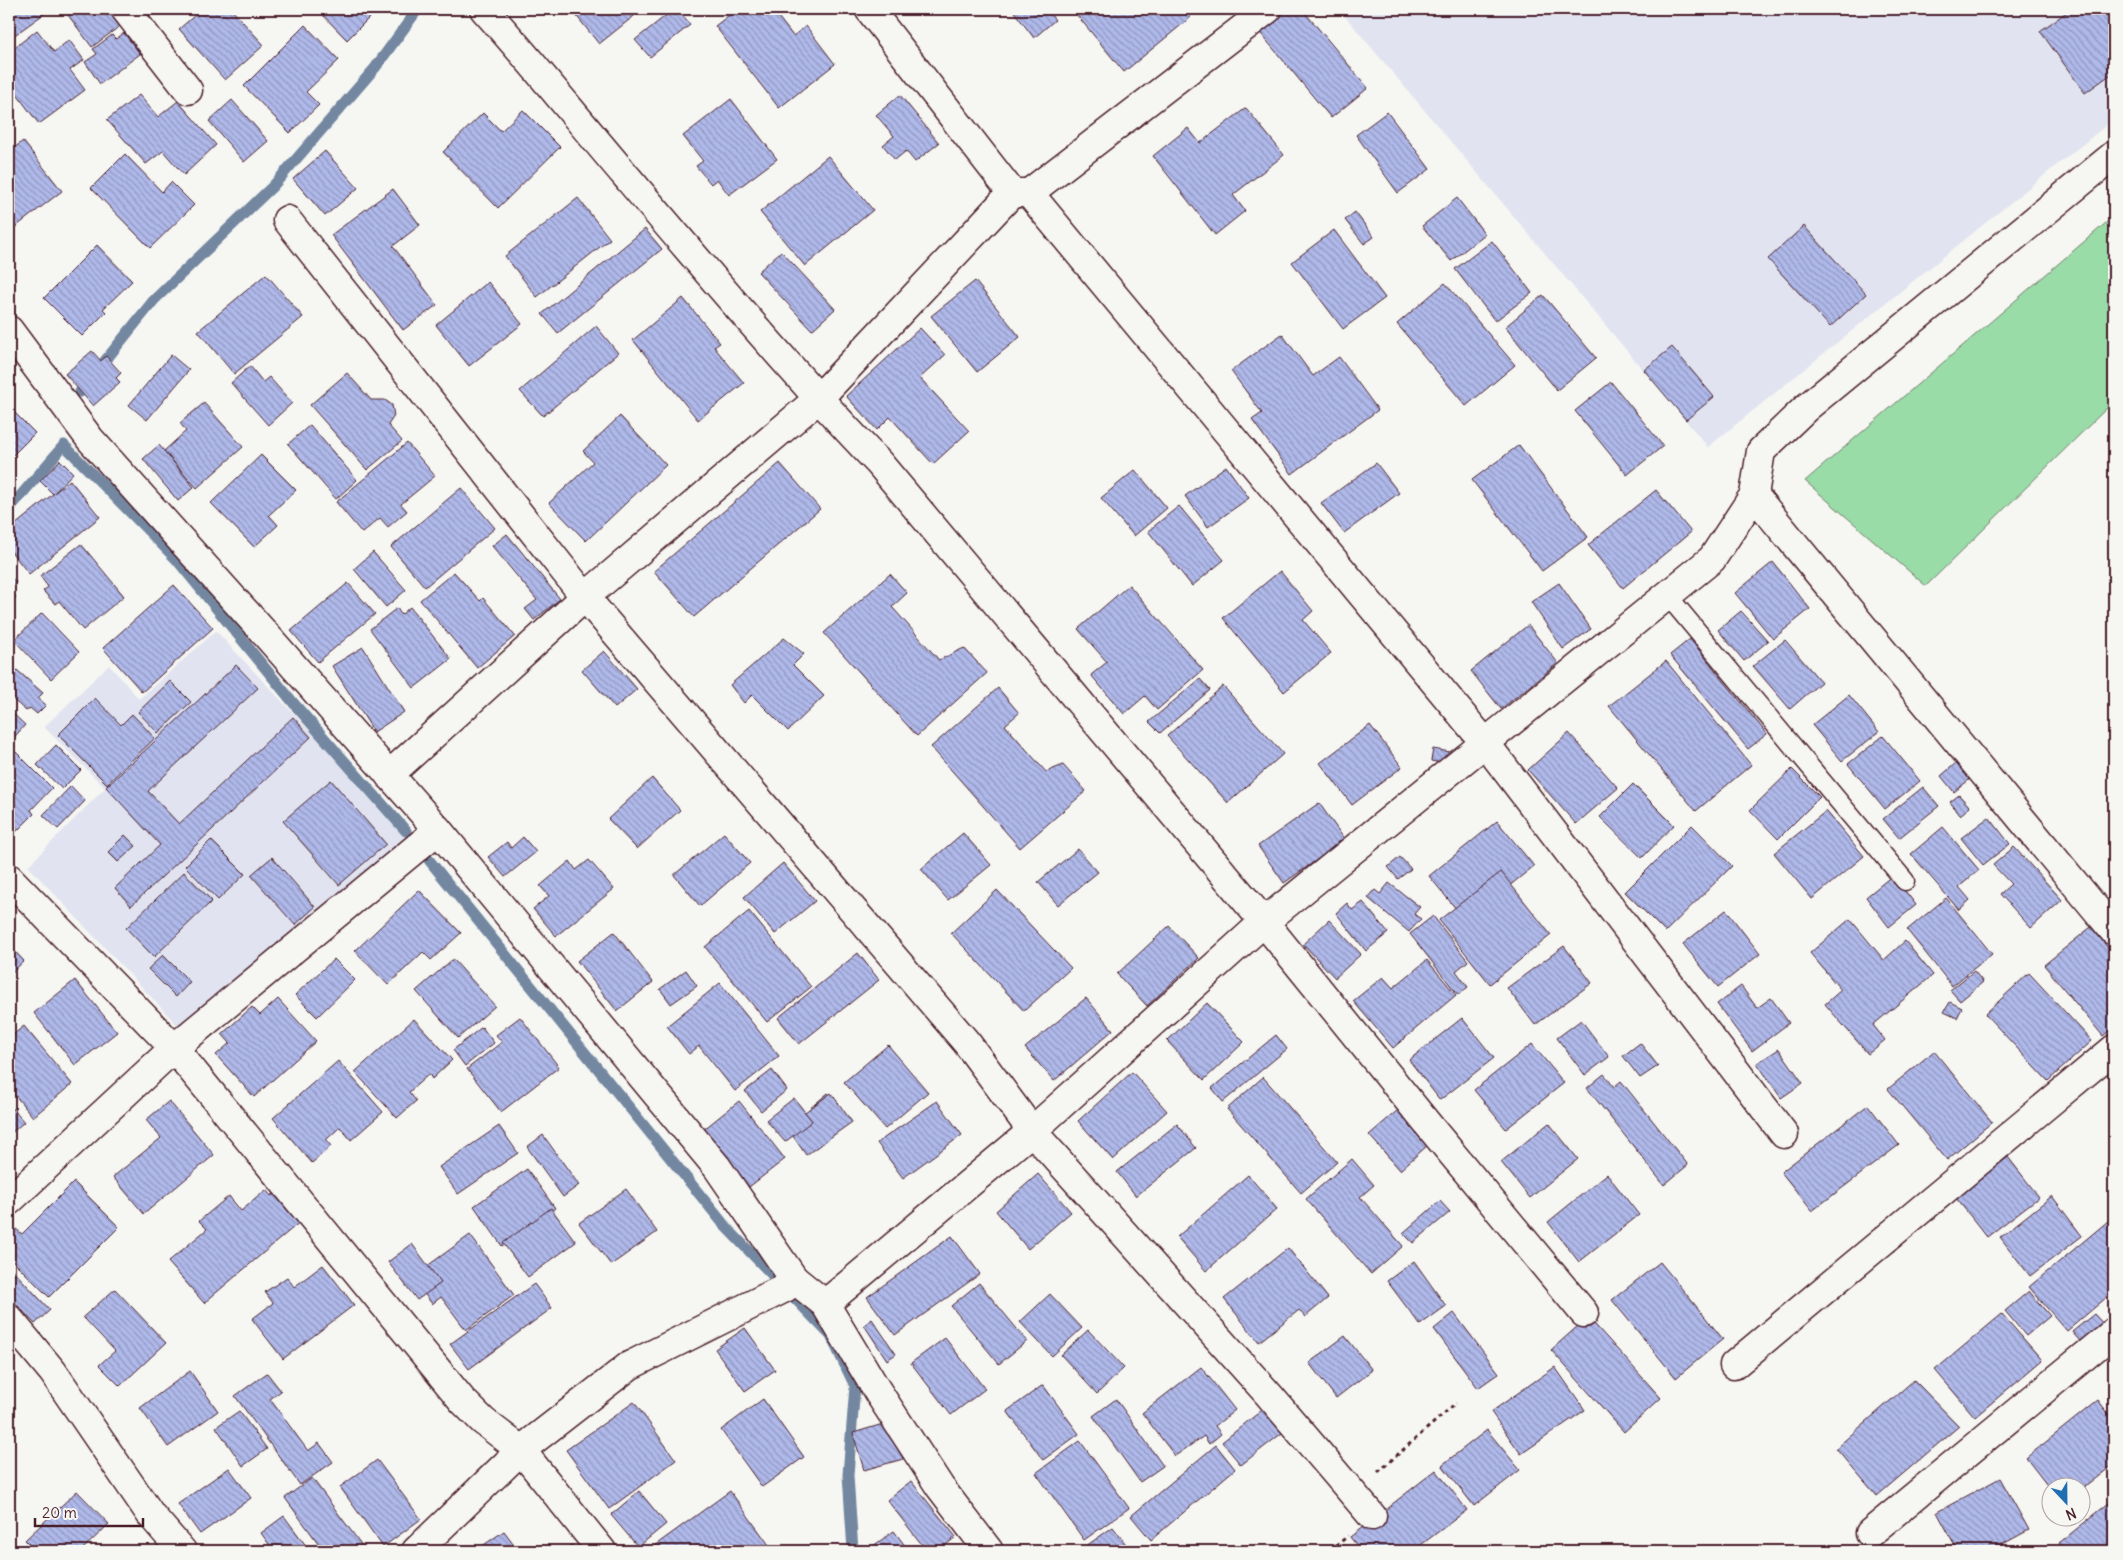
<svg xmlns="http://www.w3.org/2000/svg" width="2123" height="1560" font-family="Delius,sans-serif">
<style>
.built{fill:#e1e4f0}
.grass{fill:#99dca8;stroke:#727e6a}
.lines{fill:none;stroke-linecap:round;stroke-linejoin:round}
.stream{stroke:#7387a1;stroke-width:11}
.building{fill:url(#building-back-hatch);stroke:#4a1f2b}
.service-casing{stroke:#4a1f2b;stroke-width:21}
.minor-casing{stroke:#4a1f2b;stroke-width:31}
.path{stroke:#4a1f2b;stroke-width:3;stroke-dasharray:4 4;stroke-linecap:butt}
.service{stroke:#f6f6f2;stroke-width:18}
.minor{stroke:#f6f6f2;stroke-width:28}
</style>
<defs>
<pattern id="building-back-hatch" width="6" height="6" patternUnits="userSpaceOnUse" patternTransform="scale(1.25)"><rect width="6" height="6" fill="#afb9ea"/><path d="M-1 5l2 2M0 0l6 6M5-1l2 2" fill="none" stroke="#9096be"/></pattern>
</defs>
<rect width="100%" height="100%" fill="#f6f6f2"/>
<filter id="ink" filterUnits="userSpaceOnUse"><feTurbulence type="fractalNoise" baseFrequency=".02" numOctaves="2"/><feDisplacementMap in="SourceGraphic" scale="10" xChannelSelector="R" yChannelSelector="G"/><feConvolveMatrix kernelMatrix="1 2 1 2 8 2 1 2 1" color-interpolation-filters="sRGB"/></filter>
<g filter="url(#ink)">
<!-- built -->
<g class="built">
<polygon points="1339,9 2114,9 2114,119 1708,447"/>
<polygon points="216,631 414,842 196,1045 28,866 105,788 44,727 109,665 139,699"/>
</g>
<!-- grass -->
<polygon class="grass" points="2114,216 2114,401 1926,586 1805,481"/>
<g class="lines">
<!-- stream -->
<g class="stream">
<polyline points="80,392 154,300 273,186 375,68 418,9"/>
<polyline points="9,509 64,445 177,560 296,706 406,831"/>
<polyline points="429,860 726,1227 831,1336 855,1386 848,1475 853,1551"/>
</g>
</g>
<!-- building -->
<g class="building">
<polygon points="9,9 47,9 48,11 9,39"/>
<polygon points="67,9 107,9 120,26 92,47 65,11"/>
<polygon points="202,9 231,9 264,45 225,80 179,29"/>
<polygon points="317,9 378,9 347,40"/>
<polygon points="571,9 628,9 634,16 599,44"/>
<polygon points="674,9 677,9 690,25 650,57 635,40"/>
<polygon points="737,9 772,9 793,36 806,26 835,64 779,108 715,26"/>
<polygon points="1012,9 1046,9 1055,20 1034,38"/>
<polygon points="1081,9 1184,9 1191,17 1124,72 1076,14"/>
<polygon points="1283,9 1302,9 1368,88 1331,118 1257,29"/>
<polygon points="2071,9 2114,9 2114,72 2085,93 2040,31"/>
<polygon points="305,25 339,60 306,92 319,105 290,133 244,86"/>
<polygon points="37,30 54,52 69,40 84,60 70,70 85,90 39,124 9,84 9,52"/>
<polygon points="124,33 140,54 100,84 85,62 97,54 93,49 112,35 116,39"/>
<polygon points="139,95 158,117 178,101 216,145 184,175 163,151 146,164 107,120"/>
<polygon points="900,95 939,143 915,162 906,151 895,160 883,145 894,136 876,115"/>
<polygon points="731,99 777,159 729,195 717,179 711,184 696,166 703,161 683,136"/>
<polygon points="232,100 268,141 244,162 209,121"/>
<polygon points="1246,108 1284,155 1233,195 1245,211 1215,235 1153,156 1188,128 1200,143"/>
<polygon points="523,110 560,147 498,208 443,152 483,113 501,131"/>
<polygon points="1387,112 1430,169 1398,193 1356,135"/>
<polygon points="23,141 62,191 9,232 9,152"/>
<polygon points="325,151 358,188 325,216 293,179"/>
<polygon points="125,154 162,192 171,182 194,205 150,248 91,188"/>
<polygon points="828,156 873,210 805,266 760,212"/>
<polygon points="393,189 420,225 393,246 437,305 403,330 331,235"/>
<polygon points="578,198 610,239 537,297 505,256"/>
<polygon points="1457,198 1485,234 1451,261 1422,226"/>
<polygon points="1355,212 1374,237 1364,244 1345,220"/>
<polygon points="1804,226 1866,294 1830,327 1768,259"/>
<polygon points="645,229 662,249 558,333 542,314"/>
<polygon points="1334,230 1385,298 1343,329 1292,262"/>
<polygon points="1492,241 1532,293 1495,321 1455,269"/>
<polygon points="97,245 132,281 103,309 106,312 82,336 44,298"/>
<polygon points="781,251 835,309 812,330 758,272"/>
<polygon points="266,274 303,317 234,374 198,331"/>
<polygon points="975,281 1020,337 977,372 931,316"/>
<polygon points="488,282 522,324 469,366 436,325"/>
<polygon points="1445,283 1515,365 1466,406 1397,324"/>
<polygon points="1543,295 1596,358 1557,390 1505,327"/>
<polygon points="683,298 720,343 714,347 744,383 698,420 633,340"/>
<polygon points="596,326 618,353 543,416 520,391"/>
<polygon points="920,328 945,355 920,378 969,431 933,464 890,417 877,430 846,396"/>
<polygon points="1282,334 1313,376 1339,357 1378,410 1292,474 1252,420 1262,413 1231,371"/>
<polygon points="1672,347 1714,397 1686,420 1644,370"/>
<polygon points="92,351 101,361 106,356 121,373 116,378 120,382 93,406 65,374"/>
<polygon points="171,355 189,370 147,420 129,405"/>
<polygon points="250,366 263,382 269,377 292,403 268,425 231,383"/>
<polygon points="347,373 371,400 385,400 392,405 394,416 388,425 402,441 367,470 310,405"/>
<polygon points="1611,382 1663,446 1627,475 1575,411"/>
<polygon points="204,403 243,447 197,488 164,451 186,431 180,423"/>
<polygon points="9,407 35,433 9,459"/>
<polygon points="620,416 666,465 586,541 549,503 593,462 583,451"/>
<polygon points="310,425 357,480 336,499 288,444"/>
<polygon points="407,443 435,476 401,504 407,511 388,527 380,518 362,533 336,502"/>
<polygon points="159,445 194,487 178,501 143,459"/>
<polygon points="1519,445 1588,537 1542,571 1472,480"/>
<polygon points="261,455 296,490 269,515 278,525 254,547 211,503"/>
<polygon points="60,460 73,473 53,494 40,481"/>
<polygon points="780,463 820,509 694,617 654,571"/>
<polygon points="1376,463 1399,493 1344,533 1321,503"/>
<polygon points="1226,466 1249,498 1208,527 1185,496"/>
<polygon points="1135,470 1167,508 1134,536 1101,498"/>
<polygon points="70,480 100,517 29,574 9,549 9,530"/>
<polygon points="461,488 495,528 425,587 391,547"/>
<polygon points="1656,490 1691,532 1623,588 1588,545"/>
<polygon points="1179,506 1224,560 1192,586 1148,531"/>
<polygon points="507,534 560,599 534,620 525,609 537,600 492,546"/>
<polygon points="81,544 124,596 83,630 59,601 55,604 43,591 48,587 40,576"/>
<polygon points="373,552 406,590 386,607 354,569"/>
<polygon points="1773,562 1810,609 1773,639 1735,593"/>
<polygon points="1280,571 1313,611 1303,620 1331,653 1284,692 1223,618"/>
<polygon points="454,572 480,601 483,598 515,636 477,668 420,600"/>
<polygon points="890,574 907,593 892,607 939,660 964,648 987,673 917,736 824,633"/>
<polygon points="9,576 16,582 9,591"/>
<polygon points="348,583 375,614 318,662 291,631"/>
<polygon points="1559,583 1591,629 1563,649 1531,602"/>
<polygon points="174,585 213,628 142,692 103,648"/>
<polygon points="1129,585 1203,670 1157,710 1145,696 1124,714 1091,675 1107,662 1078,629"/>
<polygon points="9,592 16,597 9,605"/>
<polygon points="410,607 451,659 414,688 370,629 397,608 401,615"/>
<polygon points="1741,611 1768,641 1744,661 1718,630"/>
<polygon points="42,613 79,652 51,679 14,640"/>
<polygon points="1528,625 1558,663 1501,709 1471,671"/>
<polygon points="784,638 804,654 793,665 824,696 788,731 752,695 744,703 730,685"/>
<polygon points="1690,639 1767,734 1748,749 1670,655"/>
<polygon points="1785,640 1821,682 1790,709 1753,666"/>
<polygon points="363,647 404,712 374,732 332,666"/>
<polygon points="604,651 637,689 615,708 582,670"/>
<polygon points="1666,661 1751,765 1696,811 1609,706"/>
<polygon points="9,663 43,693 38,698 46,705 37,714 30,708 26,711 9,696"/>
<polygon points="236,665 258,688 148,791 179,824 293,717 311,737 131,906 115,888 160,845 106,787"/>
<polygon points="1200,679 1210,690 1160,733 1149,722"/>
<polygon points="170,681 191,702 158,733 138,712"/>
<polygon points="1223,686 1283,754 1228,803 1167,736"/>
<polygon points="998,688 1019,713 1005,725 1046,772 1063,765 1086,791 1020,848 931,747"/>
<polygon points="1849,695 1879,732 1842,761 1812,725"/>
<polygon points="95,698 121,725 132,714 155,738 107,784 58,735"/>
<polygon points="9,710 25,725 9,743"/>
<polygon points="1370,725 1402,767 1352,805 1320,763"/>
<polygon points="1569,733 1618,788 1576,824 1528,770"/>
<polygon points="1883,736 1920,781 1885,809 1848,764"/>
<polygon points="56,745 81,770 62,789 37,765"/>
<polygon points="1433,749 1450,752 1447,764 1431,761"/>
<polygon points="16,752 52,788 31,810 34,814 11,837 9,835 9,759"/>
<polygon points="1956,763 1970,779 1954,792 1941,776"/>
<polygon points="1792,769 1820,797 1778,839 1750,810"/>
<polygon points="652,778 680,810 637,849 608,819"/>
<polygon points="331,780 386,844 339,885 283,821"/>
<polygon points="1633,784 1674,825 1642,858 1600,817"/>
<polygon points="71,786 85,801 58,829 43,815"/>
<polygon points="1923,787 1939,806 1899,838 1883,819"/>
<polygon points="1959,795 1970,807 1960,815 1950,802"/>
<polygon points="1319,803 1345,840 1284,883 1258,846"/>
<polygon points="1826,811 1864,856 1812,899 1774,853"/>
<polygon points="1989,817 2010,844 1983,865 1961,838"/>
<polygon points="1497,821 1534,866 1466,921 1429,876"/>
<polygon points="1692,825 1732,866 1665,932 1625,892"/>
<polygon points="1943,827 1979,870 1959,887 1970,900 1959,910 1911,854"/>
<polygon points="724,833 750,863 700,906 674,875"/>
<polygon points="963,833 991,865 948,900 921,869"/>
<polygon points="125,835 136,846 118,862 108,852"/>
<polygon points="523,837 536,852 505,877 488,857 507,842 511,848"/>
<polygon points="211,840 245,874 218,900 185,866"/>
<polygon points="2014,847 2062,900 2031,928 2000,894 2011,884 1993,865"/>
<polygon points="1078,849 1098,872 1058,905 1038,882"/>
<polygon points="272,857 315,907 295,925 251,875"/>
<polygon points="1400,857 1411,869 1398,879 1388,867"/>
<polygon points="589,860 614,889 556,936 533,909 549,896 540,886 570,861 576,870"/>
<polygon points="783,863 815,901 775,934 744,897"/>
<polygon points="184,872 212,901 154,957 126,928"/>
<polygon points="1501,872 1551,935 1490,984 1439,920"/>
<polygon points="1893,875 1916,905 1889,927 1866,897"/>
<polygon points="1389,883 1420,907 1414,914 1421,919 1409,932 1368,898 1375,890 1380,894"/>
<polygon points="419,890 461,933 431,960 423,952 388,985 355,951"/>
<polygon points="997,890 1071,968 1024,1011 951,933"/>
<polygon points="1946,898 1992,954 1952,986 1907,930"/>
<polygon points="1363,902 1388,933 1366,951 1336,913 1347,903 1352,910"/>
<polygon points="1726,910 1760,954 1718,987 1683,944"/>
<polygon points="749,911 811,987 767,1022 705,947"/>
<polygon points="1433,916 1468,961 1456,971 1468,987 1458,995 1410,934"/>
<polygon points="1850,919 1884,960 1905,941 1933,975 1873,1025 1885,1040 1868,1054 1825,1004 1841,990 1810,953"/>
<polygon points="1329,920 1361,954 1335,978 1303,944"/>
<polygon points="1169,926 1199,958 1147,1006 1117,974"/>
<polygon points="2091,927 2114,955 2114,1027 2103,1036 2044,965"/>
<polygon points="614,932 653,982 617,1011 577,961"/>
<polygon points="9,945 24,961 9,975"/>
<polygon points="1564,946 1592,983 1535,1025 1507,988"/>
<polygon points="858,953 879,980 799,1044 778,1018"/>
<polygon points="163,955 190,982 176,997 148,969"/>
<polygon points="334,959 355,980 317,1017 295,995"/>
<polygon points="453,959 495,1006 458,1038 416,991"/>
<polygon points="1427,960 1456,995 1393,1048 1353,1001 1383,977 1393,988"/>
<polygon points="686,970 697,986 671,1004 660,989"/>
<polygon points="1974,971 1983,982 1960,1001 1950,990"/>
<polygon points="2029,973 2092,1041 2048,1081 1985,1014"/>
<polygon points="75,980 117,1032 75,1065 34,1013"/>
<polygon points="720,983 779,1056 735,1091 699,1046 689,1054 667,1026"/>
<polygon points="1741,986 1757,1008 1771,998 1789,1023 1752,1051 1717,1004"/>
<polygon points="1086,998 1113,1030 1054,1081 1025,1048"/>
<polygon points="278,999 316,1041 254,1097 216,1055 230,1043 222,1034 252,1007 260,1015"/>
<polygon points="1950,1002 1962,1008 1957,1018 1944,1012"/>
<polygon points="1207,1003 1244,1042 1204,1080 1167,1041"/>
<polygon points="520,1017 559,1067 501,1112 467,1069 502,1042 496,1035"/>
<polygon points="1462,1018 1494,1058 1440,1100 1409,1060"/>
<polygon points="414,1019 452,1060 432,1079 429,1074 409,1092 416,1101 397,1118 355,1072"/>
<polygon points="1581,1020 1609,1057 1585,1075 1557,1038"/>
<polygon points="24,1026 72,1084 33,1117 9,1088 9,1038"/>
<polygon points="482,1027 494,1043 465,1066 453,1050"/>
<polygon points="1276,1035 1287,1049 1223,1102 1212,1088"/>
<polygon points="1640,1043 1658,1066 1640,1078 1623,1056"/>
<polygon points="1532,1044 1564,1083 1506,1129 1474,1090"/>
<polygon points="888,1045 928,1092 885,1129 844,1082"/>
<polygon points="1779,1049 1803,1083 1781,1098 1757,1063"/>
<polygon points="1934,1051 1992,1122 1947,1160 1888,1089"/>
<polygon points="338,1061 383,1112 351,1140 340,1127 326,1140 331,1146 312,1163 273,1118"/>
<polygon points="772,1070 787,1090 761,1111 745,1091"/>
<polygon points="1132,1072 1167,1111 1113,1160 1078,1121"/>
<polygon points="1604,1074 1614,1087 1621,1081 1688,1165 1664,1185 1587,1088"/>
<polygon points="1263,1077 1337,1162 1301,1193 1227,1109"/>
<polygon points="828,1093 851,1121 831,1137 809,1109"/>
<polygon points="831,1093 852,1122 806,1155 786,1126"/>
<polygon points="794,1098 812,1121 785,1142 766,1120"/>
<polygon points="169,1101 214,1155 144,1214 113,1177 161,1138 146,1120"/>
<polygon points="739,1101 785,1159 749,1187 703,1130"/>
<polygon points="937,1101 962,1135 903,1178 877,1143"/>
<polygon points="9,1104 24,1122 9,1135"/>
<polygon points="1868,1105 1899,1145 1812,1211 1781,1172"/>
<polygon points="1398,1110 1428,1145 1400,1170 1369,1135"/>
<polygon points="1549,1123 1578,1159 1530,1198 1501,1162"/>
<polygon points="1177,1124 1196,1148 1136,1196 1117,1172"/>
<polygon points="499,1126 518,1153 458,1194 439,1167"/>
<polygon points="543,1135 579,1185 563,1197 527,1147"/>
<polygon points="2008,1157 2039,1197 1987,1237 1956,1198"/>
<polygon points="1352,1159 1374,1185 1360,1197 1403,1246 1371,1274 1306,1199"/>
<polygon points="527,1169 555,1208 502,1246 474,1206"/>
<polygon points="1038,1174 1071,1212 1028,1249 996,1211"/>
<polygon points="1607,1174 1639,1215 1579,1262 1548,1222"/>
<polygon points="1248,1175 1277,1209 1206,1271 1177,1237"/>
<polygon points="74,1182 119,1227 49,1297 9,1257 9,1235 15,1228 22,1234"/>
<polygon points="626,1189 657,1232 611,1265 579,1223"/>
<polygon points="266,1190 271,1196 277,1192 301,1221 204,1303 168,1262 207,1229 199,1221 229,1196 241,1211"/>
<polygon points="2052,1196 2082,1236 2030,1276 2000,1237"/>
<polygon points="1440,1201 1450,1212 1413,1243 1403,1233"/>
<polygon points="551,1208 576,1242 528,1277 503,1243"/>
<polygon points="2114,1216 2114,1291 2067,1331 2029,1287"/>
<polygon points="470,1235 514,1295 466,1330 441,1297 432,1304 412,1277"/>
<polygon points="952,1236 980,1274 895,1335 867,1297"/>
<polygon points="412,1244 441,1283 417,1300 388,1262"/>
<polygon points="1288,1248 1328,1298 1305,1317 1299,1310 1259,1342 1224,1299"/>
<polygon points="1414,1261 1446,1306 1420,1325 1387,1281"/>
<polygon points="1660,1262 1723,1339 1676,1378 1612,1300"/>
<polygon points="323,1265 354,1305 283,1359 252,1319 273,1303 265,1292 287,1277 294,1287"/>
<polygon points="11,1268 50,1310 35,1324 9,1296 9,1270"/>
<polygon points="979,1283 1027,1341 999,1364 951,1306"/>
<polygon points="534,1284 552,1308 469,1369 450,1344"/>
<polygon points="115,1289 166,1343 120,1386 99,1365 115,1351 83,1317"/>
<polygon points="2029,1291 2050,1316 2026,1336 2005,1311"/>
<polygon points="1050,1294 1082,1328 1052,1356 1020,1322"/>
<polygon points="1454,1313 1499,1373 1478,1388 1434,1329"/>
<polygon points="2002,1314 2042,1360 1975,1417 1935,1370"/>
<polygon points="2094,1314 2107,1328 2084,1346 2072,1332"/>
<polygon points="1588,1317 1661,1398 1624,1432 1551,1350"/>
<polygon points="872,1319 896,1354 887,1360 864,1325"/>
<polygon points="745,1328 775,1370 745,1391 715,1349"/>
<polygon points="1088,1330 1124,1368 1097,1394 1061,1355"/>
<polygon points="1345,1336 1372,1370 1336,1398 1309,1363"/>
<polygon points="945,1338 985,1389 951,1415 911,1363"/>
<polygon points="1201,1367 1235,1410 1215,1426 1221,1434 1209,1444 1204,1436 1175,1456 1142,1413"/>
<polygon points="1555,1367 1585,1410 1521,1454 1491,1412"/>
<polygon points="190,1371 218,1411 168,1447 140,1408"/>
<polygon points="267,1373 281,1391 270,1399 308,1451 319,1443 333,1462 300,1485 235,1396"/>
<polygon points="1914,1380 1959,1426 1877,1496 1836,1448"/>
<polygon points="1043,1385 1079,1434 1043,1460 1007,1411"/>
<polygon points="763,1399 804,1457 762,1487 721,1430"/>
<polygon points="1116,1399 1163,1466 1140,1482 1093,1416"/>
<polygon points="2098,1400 2114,1421 2114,1464 2080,1491 2080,1488 2050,1489 2026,1458"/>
<polygon points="634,1402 676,1460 609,1509 566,1450"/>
<polygon points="1267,1406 1286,1430 1241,1465 1222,1442"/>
<polygon points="239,1411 267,1449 243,1466 216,1427"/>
<polygon points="893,1421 903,1459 864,1470 853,1433"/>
<polygon points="1487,1430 1520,1470 1474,1506 1442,1465"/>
<polygon points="1080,1441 1129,1508 1084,1540 1036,1473"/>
<polygon points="1216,1445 1235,1469 1151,1540 1131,1516"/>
<polygon points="377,1460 421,1519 383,1547 340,1487"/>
<polygon points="229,1468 251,1498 200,1534 178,1504"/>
<polygon points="1436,1470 1467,1510 1413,1551 1361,1551 1350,1537"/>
<polygon points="312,1478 366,1551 324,1551 285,1498"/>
<polygon points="2000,1478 2029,1530 1990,1551 1958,1551 1937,1512"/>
<polygon points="911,1481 956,1537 938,1551 927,1551 887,1500"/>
<polygon points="77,1491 109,1524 81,1551 36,1551 25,1540"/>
<polygon points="639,1491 666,1524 638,1547 611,1515"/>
<polygon points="730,1491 769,1545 761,1551 658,1551 654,1546"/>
<polygon points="2114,1499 2114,1541 2101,1551 2065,1551 2059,1543"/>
<polygon points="284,1516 310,1551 274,1551 261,1533"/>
<polygon points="1113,1527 1131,1551 1079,1551"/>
<polygon points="504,1531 519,1551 475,1551"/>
<polygon points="894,1531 909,1551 866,1551"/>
<polygon points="572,1545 576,1551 563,1551"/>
<polygon points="1345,1545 1350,1551 1337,1551"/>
</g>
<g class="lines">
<defs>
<polyline id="service" points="1668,596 1905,881"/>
<g id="minor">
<polyline points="125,9 188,90"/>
<path d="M484 9C533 63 578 120 626 176 709 274 791 371 879 463L1264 922 1430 1127 1584 1313"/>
<polyline points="869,9 1012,193 1029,193 1486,744 1784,1134"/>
<polyline points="1029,193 1268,9"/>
<polyline points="287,220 585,597 967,1043 1032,1131 1269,1395 1372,1516"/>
<polyline points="9,330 90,439 268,637 438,830 717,1167 794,1279 825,1304 878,1392 940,1487 989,1551"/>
<polyline points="1754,495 2114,931"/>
<polyline points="389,775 585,597 818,399 1012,193"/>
<polyline points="9,878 174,1048 462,1400 483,1421 521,1450 602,1551"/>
<polyline points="9,1201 174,1048 438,830"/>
<polyline points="825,1304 1032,1131 1264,922 1712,559 1754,495 1761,451 1806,408 2114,155"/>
<polyline points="9,1319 53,1372 151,1515 182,1551"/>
<polyline points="1734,1365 2114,1049"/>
<polyline points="1870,1533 2114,1332"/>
<polyline points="416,1551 521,1450 629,1366 785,1288 794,1279"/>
</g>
</defs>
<!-- service casing -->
<use href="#service" class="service-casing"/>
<!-- minor casing -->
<use href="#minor" class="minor-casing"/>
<!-- path -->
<g class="path">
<polyline points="1378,1472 1456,1403"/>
<polyline points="1329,1551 1348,1536"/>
</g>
<!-- service -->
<use href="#service" class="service"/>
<!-- minor -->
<use href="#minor" class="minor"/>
</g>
</g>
<!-- margin -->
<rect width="2123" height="1560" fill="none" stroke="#f6f6f2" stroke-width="30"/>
<rect x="15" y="15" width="2093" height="1530" fill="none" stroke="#4a1f2b" stroke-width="2" filter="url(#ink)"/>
<!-- north arrow -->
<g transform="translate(2066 1502) rotate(158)"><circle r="24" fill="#f6f6f2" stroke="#b1a0a2"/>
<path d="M0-4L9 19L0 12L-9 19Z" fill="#1f6fb2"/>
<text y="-8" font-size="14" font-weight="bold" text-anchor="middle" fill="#4a1f2b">N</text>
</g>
<!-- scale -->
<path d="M35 1518v8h108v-8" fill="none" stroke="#4a1f2b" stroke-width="2.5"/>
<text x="42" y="1518" font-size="15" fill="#4a1f2b" stroke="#f6f6f2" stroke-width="4" paint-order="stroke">20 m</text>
</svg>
